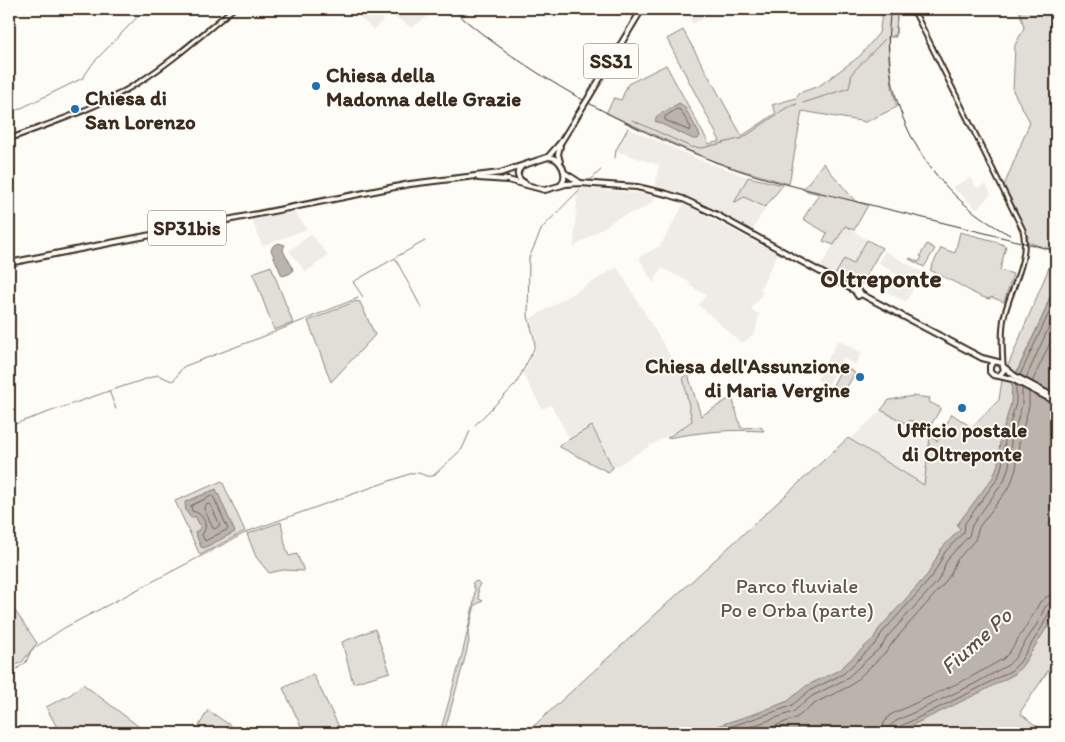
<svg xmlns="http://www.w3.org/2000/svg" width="1065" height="742" font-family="Itim,sans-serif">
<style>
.built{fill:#efece7}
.green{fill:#e1ded7;stroke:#8e847a}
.water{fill:#bbb4ad;stroke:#887d74}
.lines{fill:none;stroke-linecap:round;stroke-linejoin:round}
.shore{stroke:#6e6157;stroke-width:1}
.stream{stroke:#887d74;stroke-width:1}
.tertiary-casing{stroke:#3b2a1e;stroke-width:7}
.primary-casing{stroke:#3b2a1e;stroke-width:8}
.tertiary{stroke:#fdfcf7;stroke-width:3}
.primary{stroke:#fdfcf7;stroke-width:4}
.rail{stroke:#3b2a1e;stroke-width:1}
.primary-bridge-casing{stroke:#3b2a1e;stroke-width:8;stroke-linecap:butt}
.primary-bridge{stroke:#fdfcf7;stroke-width:4}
.poi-dot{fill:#1f6fb2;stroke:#fdfcf7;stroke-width:2}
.labels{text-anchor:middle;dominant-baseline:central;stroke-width:4;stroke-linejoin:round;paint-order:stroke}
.shield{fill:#fdfcf7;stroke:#75695f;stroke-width:1}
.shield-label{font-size:20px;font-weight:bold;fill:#3b2a1e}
.poi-label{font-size:21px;font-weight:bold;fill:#3b2a1e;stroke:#fdfcf7;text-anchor:start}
.park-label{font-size:21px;fill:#64574c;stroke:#fdfcf7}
.water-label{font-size:22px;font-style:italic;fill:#615349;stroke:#fdfcf7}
.district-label{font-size:26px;font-weight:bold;fill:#3b2a1e;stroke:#fdfcf7}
</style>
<rect width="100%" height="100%" fill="#fdfcf7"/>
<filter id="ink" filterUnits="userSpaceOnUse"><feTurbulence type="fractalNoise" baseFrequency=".02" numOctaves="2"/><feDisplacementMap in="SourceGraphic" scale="10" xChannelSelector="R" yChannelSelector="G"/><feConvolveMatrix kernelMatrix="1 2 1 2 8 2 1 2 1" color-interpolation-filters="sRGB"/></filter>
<g filter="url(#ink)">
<!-- built -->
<g class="built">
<polygon points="351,9 437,9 412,28 389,13 374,30"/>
<polygon points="686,9 719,9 693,24"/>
<polygon points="628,128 695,158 748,177 735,202 744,196 766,207 752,231 699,202 655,186 659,165 616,151"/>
<polygon points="971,178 977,188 986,184 991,194 977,209 952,187"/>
<polygon points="584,188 644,194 654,196 653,202 644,208 616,219 574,247 577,194"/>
<polygon points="684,204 778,254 760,289 763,291 757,303 755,302 751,310 759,314 755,333 747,340 741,343 699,305 706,295 689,285 691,283 662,268 653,283 639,257 660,246"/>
<polygon points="292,209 307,229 262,246 251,217"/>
<polygon points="845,225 867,240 853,264 844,259 835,275 820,267"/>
<polygon points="311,234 328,255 306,272 289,251"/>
<polygon points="885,251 922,272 906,302 887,292 897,275 878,262"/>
<polygon points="617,267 683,377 692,421 613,468 593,427 570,439 551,405 542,409 523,374 535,351 536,343 530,319"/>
<polygon points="838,340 862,353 855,365 843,358 828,386 817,380"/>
<polygon points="881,410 930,437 924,485 851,439"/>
</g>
<!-- green -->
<g class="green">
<polygon points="883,9 897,9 896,37 888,37 892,87 897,107 866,122 802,111 789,184 717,163 606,113 614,98 621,100 628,84 666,65 709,144 720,141 667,39 683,30 742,136 776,113 772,105 796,98 799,93 819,86 860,56 879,33"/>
<polygon points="1019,9 1056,9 1056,280 1044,313 1012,382 1056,406 1056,653 1055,654 1056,659 1021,711 1021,714 1040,729 1031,733 526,733 848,438 924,485 930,437 937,441 952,414 971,427 999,400 1002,380 1056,251 1027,242 1028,236 1024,235 1004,186 1030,122 1013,91 1015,45 1024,28"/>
<polygon points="823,163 856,202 868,205 854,230 845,226 834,245 823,241 827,233 803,219 819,194 803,190"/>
<polygon points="748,177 783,185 765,207 744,197 734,203"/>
<path d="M960 232 995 241 1006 246 1000 270 1013 274 1004 302 991 297 990 299C978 297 969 290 958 284 949 279 939 275 930 270L941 248 955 253Z"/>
<polygon points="867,240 882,248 859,288 843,281 844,280 835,275 844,259 853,264"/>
<polygon points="927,244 935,249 924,267 909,259 910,258 919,262 922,257 920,256"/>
<polygon points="271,266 293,323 274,330 253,273"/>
<polygon points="356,301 360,302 375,335 331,382 308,321"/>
<polygon points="843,366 855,373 844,392 833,385"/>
<path d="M690 373 689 378 701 416 732 397 741 428 761 427 764 431C728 429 702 432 667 438L692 421 683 377Z"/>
<polygon points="913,396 930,398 929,402 941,408 928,430 910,420 907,424 881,410 889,400"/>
<polygon points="592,426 613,468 608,472 558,446"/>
<polygon points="222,481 245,531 200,555 175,501"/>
<path d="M281 522C284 534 284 545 289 556L297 554 304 571 283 570 269 573 256 557 247 534Z"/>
<polygon points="477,581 480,584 478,588 479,599 483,601 475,605 468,633 469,641 466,654 444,733 440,733 463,651 474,602 475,589 472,583"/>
<polygon points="9,602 37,643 23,661 9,670"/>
<polygon points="375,629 390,672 353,683 342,642"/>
<polygon points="313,674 342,733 304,733 283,688"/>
<polygon points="83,684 142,729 148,733 60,733 46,707 70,695"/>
<polygon points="208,710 241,733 195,733"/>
</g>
<!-- water -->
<g class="water">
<polygon points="679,103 684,106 699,133 700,136 698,139 693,139 655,121 657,116"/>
<path d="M279 243 285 245 283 249C285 258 292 262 293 271L289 274 282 276 271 250 273 246Z"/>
<polygon points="1056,280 1056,609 1046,629 1023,665 1015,674 979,693 896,733 695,733 757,713 788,701 806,686 839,670 874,638 878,630 928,574 941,549 960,529 957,525 993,477 998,464 1000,441 1011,403 1012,383 1044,313"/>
<polygon points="216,489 235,532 204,548 201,547 195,532 201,528 195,516 191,518 186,511 185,502"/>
</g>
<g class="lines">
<!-- shore -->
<g class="shore">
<polygon points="677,109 680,110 691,128 690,131 665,120 665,117"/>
<polyline points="1020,375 1048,315 1056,293"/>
<polyline points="1026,378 1056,311"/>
<polyline points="1032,382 1056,330"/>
<path d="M212 496 214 498 228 529 205 541 202 535C209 526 204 513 192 511L191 506Z"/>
<polygon points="209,504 211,506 220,525 215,529 213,528 204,509 205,506"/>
<polyline points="712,733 791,706 809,691 843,674 877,642 882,633 932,577 945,552 964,532 965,523 998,478 1002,465 1005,441 1016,403 1016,385"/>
<polyline points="732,733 793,712 812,696 846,679 882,646 887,637 937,582 943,572 945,564 950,556 969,536 972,525 1004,481 1009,466 1011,442 1022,405 1022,388"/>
<polyline points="756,733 796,718 817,702 850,686 887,651 893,642 943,585 950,575 956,561 975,540 979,527 1010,486 1016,469 1019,443 1029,406 1029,392"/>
<polyline points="882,733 884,723 890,715 971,677 1003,659 1009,653 1030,620 1040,602 1048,596 1056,595"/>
<polyline points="889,733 890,726 896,721 974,684 1008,665 1015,658 1037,624 1045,607 1050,603 1056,602"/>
<polyline points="895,733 899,727 977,689 1012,670 1020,662 1042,627 1050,611 1056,609"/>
</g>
<!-- stream -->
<g class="stream">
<polyline points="892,36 895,36 898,9"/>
<polyline points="803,103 849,88 852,73 887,37"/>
<polyline points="9,114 83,78 93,63 145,9"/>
<polyline points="632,120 691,147 702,148 743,138 786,108 797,104"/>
<polyline points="615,158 616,150 628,128"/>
<polyline points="587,183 601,170"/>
<polyline points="396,257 425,241"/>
<polyline points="363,297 353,282 395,258 422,309"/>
<polyline points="109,391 116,409"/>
<polyline points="9,426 109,391 158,375 172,381 174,380 182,368 185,366 262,337 358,298"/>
<polyline points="474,426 516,384 533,351 535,345 534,338 528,316 529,258 542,228 584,185"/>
<path d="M9 675 26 662 31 651 37 646 64 628 249 531 412 473C420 471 425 478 433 476L462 449 470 431"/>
</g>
<defs>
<g id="tertiary">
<path d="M913 9 1023 230C1030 260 1010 289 1004 317 1001 332 1002 349 1003 364"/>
<path d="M9 139C48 124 89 111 126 90 165 68 199 37 233 9"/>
</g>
<g id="primary">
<polyline points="589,97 642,9"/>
<polyline points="548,157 561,142 584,105"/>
<polyline points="560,162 558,154 560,146"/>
<path d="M521 167C515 173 518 180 525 183"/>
<polyline points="565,173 579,182"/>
<polyline points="478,178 508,180 545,190 566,184 580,183 637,187 667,194 683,199 715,214 857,292"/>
<path d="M9 263 410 184 500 173 548 157C561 157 569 175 561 185"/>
<polygon points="859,291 861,294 858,296 856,293"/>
<polyline points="861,294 982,358 1002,363 1004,370 999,376 993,375 990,372 990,366 994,362"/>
<polyline points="1004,367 1015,376 1056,398"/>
<polyline points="999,376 1012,379 1056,402"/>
</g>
</defs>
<!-- tertiary casing -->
<use href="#tertiary" class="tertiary-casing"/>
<!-- primary casing -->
<use href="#primary" class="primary-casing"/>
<!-- tertiary -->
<use href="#tertiary" class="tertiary"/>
<!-- primary -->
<use href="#primary" class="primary"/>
<!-- rail -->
<g class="rail">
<path d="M452 9C526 74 624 127 716 162 762 180 810 190 858 202 924 218 990 234 1056 251"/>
<path d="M891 9C876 103 927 192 1010 235"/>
</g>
<defs>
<polyline id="primary-bridge" points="584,105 589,97"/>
</defs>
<!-- primary-bridge casing -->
<use href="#primary-bridge" class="primary-bridge-casing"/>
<!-- primary-bridge -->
<use href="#primary-bridge" class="primary-bridge"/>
</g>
</g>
<!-- markers -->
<g class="poi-dot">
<circle cx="316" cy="86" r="5"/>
<circle cx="75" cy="109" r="5"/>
<circle cx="860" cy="377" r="5"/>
<circle cx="962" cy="408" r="5"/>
</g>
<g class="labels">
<!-- shield labels -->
<g class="shield">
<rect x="583.5" y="43.5" width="55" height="35" rx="4"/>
<rect x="148" y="210.5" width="78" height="35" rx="4"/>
</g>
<g class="shield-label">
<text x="611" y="61">SS31</text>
<text x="187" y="228">SP31bis</text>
</g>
<!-- poi labels -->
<g class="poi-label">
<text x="326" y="74">Chiesa della<tspan x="326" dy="24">Madonna delle Grazie</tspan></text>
<text x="85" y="97">Chiesa di<tspan x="85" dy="24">San Lorenzo</tspan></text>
<text x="850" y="365" text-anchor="end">Chiesa dell'Assunzione<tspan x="850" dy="24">di Maria Vergine</tspan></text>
<text x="962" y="429" text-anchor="middle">Ufficio postale<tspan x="962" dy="24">di Oltreponte</tspan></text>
</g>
<!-- park labels -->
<g class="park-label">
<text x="797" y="585">Parco fluviale<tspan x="797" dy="24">Po e Orba (parte)</tspan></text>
</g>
<!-- water labels -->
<g class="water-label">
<text transform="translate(976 641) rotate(-42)">Fiume Po</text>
</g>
<!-- district labels -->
<g class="district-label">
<text x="881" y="278">Oltreponte</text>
</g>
</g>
<!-- margin -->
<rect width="1065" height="742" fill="none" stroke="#fdfcf7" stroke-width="30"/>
<rect x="15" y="15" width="1035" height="712" fill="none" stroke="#3b2a1e" stroke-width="2" filter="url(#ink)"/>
</svg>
